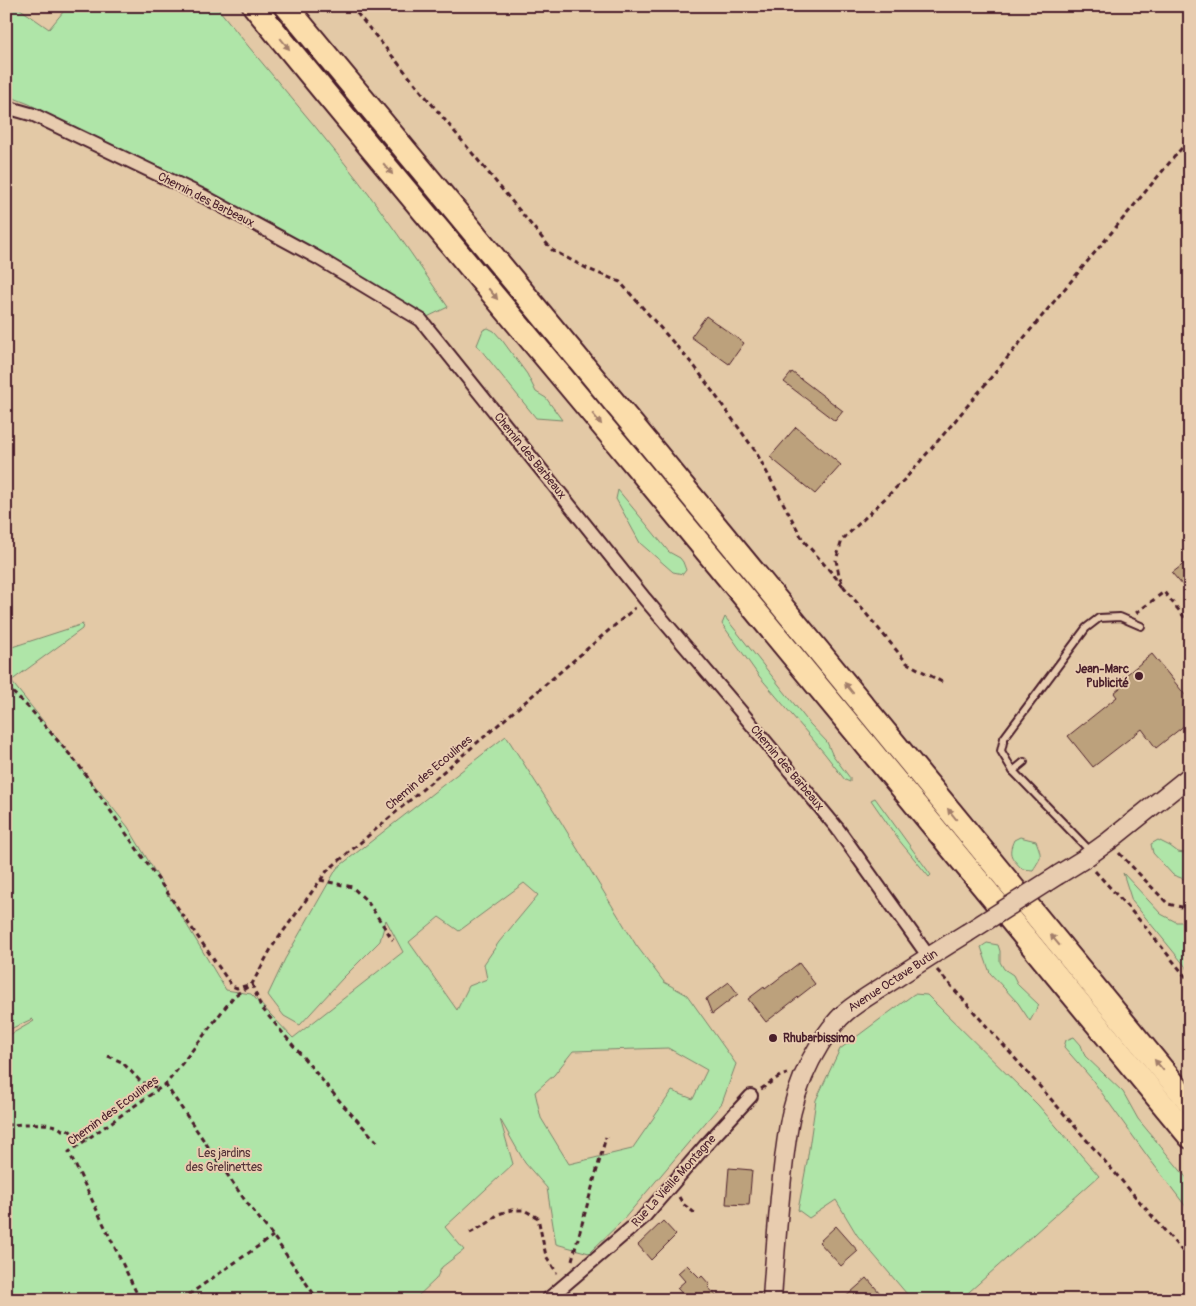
<svg xmlns="http://www.w3.org/2000/svg" width="1196" height="1306" font-family="Pangolin,sans-serif">
<style>
.green{fill:#afe5a8;stroke:#7c826a;fill-rule:evenodd}
.building{fill:#bca17c;stroke:#4a1f2b}
.lines{fill:none;stroke-linecap:round;stroke-linejoin:round}
.lane-casing{stroke:#4a1f2b;stroke-width:10}
.street-casing{stroke:#4a1f2b;stroke-width:16}
.secondary-casing{stroke:#4a1f2b;stroke-width:21}
.highway-casing{stroke:#4a1f2b;stroke-width:26}
.path{stroke:#4a1f2b;stroke-width:3;stroke-dasharray:5 4;stroke-linecap:butt}
.lane{stroke:#e8ccaf;stroke-width:6}
.street{stroke:#e8ccaf;stroke-width:12}
.secondary{stroke:#e8ccaf;stroke-width:18}
.highway{stroke:#fbddab;stroke-width:22}
.secondary-bridge-casing{stroke:#4a1f2b;stroke-width:21;stroke-linecap:butt}
.secondary-bridge{stroke:#e8ccaf;stroke-width:18}
.oneway{fill:#a27e6b}
.poi-dot{fill:#4a1f2b;stroke:#e8ccaf;stroke-width:2}
.labels{text-anchor:middle;dominant-baseline:central;stroke-width:4;stroke-linejoin:round;paint-order:stroke}
.street-label{font-size:12px;fill:#4a1f2b;stroke:#e8ccaf}
.poi-label{font-size:12px;font-weight:bold;fill:#4a1f2b;stroke:#e8ccaf;text-anchor:end}
.park-label{font-size:12px;fill:#543338;stroke:#e8ccaf}
</style>
<rect width="100%" height="100%" fill="#e3c9a6"/>
<filter id="ink" filterUnits="userSpaceOnUse"><feTurbulence type="fractalNoise" baseFrequency=".02" numOctaves="2"/><feDisplacementMap in="SourceGraphic" scale="10" xChannelSelector="R" yChannelSelector="G"/><feConvolveMatrix kernelMatrix="1 2 1 2 8 2 1 2 1" color-interpolation-filters="sRGB"/></filter>
<g filter="url(#ink)">
<!-- green -->
<g class="green">
<path d="M6 6H16L49 29 68 6H216C258 60 304 111 346 165 382 210 415 259 448 307L421 320 318 258 29 104 6 95Z"/>
<polygon points="488,328 494,331 502,340 527,374 536,392 546,398 562,420 536,418 477,345 483,330"/>
<polygon points="618,490 647,525 669,552 680,558 683,562 686,570 683,574 673,572 640,543 616,499"/>
<polygon points="725,617 810,724 827,742 832,754 850,778 850,782 845,780 825,754 759,676 722,624"/>
<path d="M83 624 82 629 11 681 128 827 226 990 251 994 293 1038 403 952 386 920 380 941 342 979 300 1025 284 1016 268 995 285 959 337 868 506 736 558 817 636 945 664 982 687 995 736 1064 722 1103 623 1220 589 1253 556 1244 547 1188 525 1163 500 1119 513 1164 445 1227 464 1250 442 1267 436 1279 416 1298 415 1300H6V1037L34 1021 32 1019 6 1031V649ZM524 883 538 895 499 942 484 964 487 979 469 986 457 1010 409 942 439 917 459 931ZM668 1048 707 1070 693 1099 672 1091 632 1149 569 1164 541 1118 535 1092 554 1075 573 1051Z"/>
<polygon points="875,798 931,875 929,877 898,839 871,800"/>
<path d="M1020 837 1036 841C1042 857 1042 856 1033 870L1022 869C1012 858 1007 855 1014 840Z"/>
<polygon points="1158,840 1170,846 1178,852 1190,854 1190,880 1184,879 1173,875 1153,853 1151,844"/>
<polygon points="1123,873 1161,914 1176,922 1190,922 1190,972 1132,901"/>
<polygon points="987,943 998,945 1000,951 1000,962 1004,969 1013,975 1018,985 1039,1005 1030,1021 1018,1003 990,973 981,947"/>
<polygon points="914,994 927,995 1038,1105 1099,1176 960,1300 912,1300 857,1235 836,1200 809,1218 798,1210 807,1162 816,1100 840,1049"/>
<polygon points="1074,1037 1081,1045 1085,1056 1123,1092 1138,1119 1190,1182 1190,1212 1148,1157 1091,1078 1064,1047 1066,1040"/>
</g>
<!-- building -->
<g class="building">
<polygon points="706,316 744,343 729,364 691,337"/>
<polygon points="792,372 843,411 835,421 784,382"/>
<polygon points="796,427 841,465 815,494 770,457"/>
<polygon points="1190,559 1190,594 1172,573"/>
<polygon points="1152,654 1190,701 1190,721 1156,748 1142,729 1093,767 1068,736 1117,697 1114,693 1120,688 1116,683"/>
<polygon points="799,963 815,984 766,1022 748,999 764,987 765,989"/>
<polygon points="729,982 738,994 712,1014 706,999"/>
<polygon points="729,1168 752,1170 749,1205 726,1204"/>
<polygon points="663,1221 676,1235 651,1260 638,1245"/>
<polygon points="836,1226 858,1251 841,1266 819,1242"/>
<polygon points="687,1265 700,1278 702,1276 710,1285 708,1287 720,1300 688,1300 677,1288 685,1281 678,1273"/>
<polygon points="867,1278 886,1300 842,1300"/>
</g>
<g class="lines">
<defs>
<g id="lane">
<polyline points="1013,771 1024,762"/>
<polyline points="1092,853 1013,771 1001,751 1004,738 1086,628 1099,618 1120,617 1141,626"/>
</g>
<g id="street">
<polyline points="6,107 34,115 205,197 318,258 421,320 645,599 742,713 837,828 929,957"/>
<polyline points="547,1300 643,1218 705,1146 751,1096"/>
</g>
<g id="secondary">
<polyline points="1058,875 1084,859 1109,841 1190,776"/>
<path d="M772 1300C774 1265 777 1231 780 1197 786 1140 788 1095 820 1044 827 1033 835 1021 846 1012 859 1001 875 992 890 982 916 965 941 949 967 933"/>
</g>
<g id="highway">
<path d="M254 6C378 159 506 309 631 460 818 685 1003 912 1190 1137"/>
<polyline points="286,6 647,442 1190,1103"/>
</g>
</defs>
<!-- lane casing -->
<use href="#lane" class="lane-casing"/>
<!-- street casing -->
<use href="#street" class="street-casing"/>
<!-- secondary casing -->
<use href="#secondary" class="secondary-casing"/>
<!-- highway casing -->
<use href="#highway" class="highway-casing"/>
<!-- path -->
<g class="path">
<polyline points="351,6 552,250 588,269 620,282 695,367 756,452 803,540 844,587"/>
<polyline points="1136,613 1164,592 1190,624"/>
<polyline points="942,682 907,663 844,587 839,575 836,560 842,540 905,479 949,428 1190,138"/>
<polyline points="6,686 31,710 78,764 232,986 237,988 249,985"/>
<polyline points="1119,853 1168,904 1186,908 1190,906"/>
<polyline points="1095,871 1143,924 1190,982"/>
<polyline points="320,880 352,887 367,901 393,940"/>
<polyline points="937,970 1065,1115 1190,1260"/>
<polyline points="252,984 261,1007 343,1105 380,1145"/>
<polyline points="6,1035 7,1034"/>
<polyline points="108,1056 122,1062 141,1082 158,1088"/>
<polyline points="165,1084 244,1199 273,1236 318,1300"/>
<polyline points="761,1089 780,1076 787,1074"/>
<path d="M6 1125C19 1125 53 1120 62 1130L67 1129 74 1134H79L88 1138"/>
<polyline points="679,1197 683,1204 696,1214"/>
<polyline points="470,1233 488,1223 498,1214 512,1210 524,1210 538,1218 546,1256 557,1273"/>
<polyline points="572,1260 606,1137"/>
<polyline points="140,1300 69,1152 167,1083 234,996 252,984 272,947 327,871 635,608"/>
<polyline points="181,1300 273,1236"/>
</g>
<!-- lane -->
<use href="#lane" class="lane"/>
<!-- street -->
<use href="#street" class="street"/>
<!-- secondary -->
<use href="#secondary" class="secondary"/>
<!-- highway -->
<use href="#highway" class="highway"/>
<defs>
<polyline id="secondary-bridge" points="967,933 1058,875"/>
</defs>
<!-- secondary-bridge casing -->
<use href="#secondary-bridge" class="secondary-bridge-casing"/>
<!-- secondary-bridge -->
<use href="#secondary-bridge" class="secondary-bridge"/>
</g>
<!-- one-way arrows -->
<defs><path id="oneway-solid" d="M-6-.8H1V-3.2L6.5 0L1 3.2V.8H-6Z" transform="scale(1.25)"/></defs>
<g class="oneway">
<use href="#oneway-solid" transform="translate(285 44) rotate(51)"/>
<use href="#oneway-solid" transform="translate(388 169) rotate(50)"/>
<use href="#oneway-solid" transform="translate(493 294) rotate(50)"/>
<use href="#oneway-solid" transform="translate(597 419) rotate(50)"/>
<use href="#oneway-solid" transform="translate(849 688) rotate(-129)"/>
<use href="#oneway-solid" transform="translate(952 814) rotate(-129)"/>
<use href="#oneway-solid" transform="translate(1055 940) rotate(-130)"/>
<use href="#oneway-solid" transform="translate(1159 1065) rotate(-130)"/>
</g>
</g>
<!-- markers -->
<g class="poi-dot">
<circle cx="1139" cy="676" r="5"/>
<circle cx="773" cy="1038" r="5"/>
</g>
<g class="labels">
<!-- street labels -->
<g class="street-label">
<text transform="translate(206 200) rotate(27)">Chemin des Barbeaux</text>
<text transform="translate(530 456) rotate(51)">Chemin des Barbeaux</text>
<text transform="translate(787 768) rotate(50)">Chemin des Barbeaux</text>
<text transform="translate(429 773) rotate(-40)">Chemin des Ecoulines</text>
<text transform="translate(893 981) rotate(-33)">Avenue Octave Butin</text>
<text transform="translate(113 1111) rotate(-36)">Chemin des Ecoulines</text>
<text transform="translate(674 1181) rotate(-48)">Rue La Vieille Montagne</text>
</g>
<!-- poi labels -->
<g class="poi-label">
<text x="1129" y="669">Jean-Marc<tspan x="1129" dy="14">Publicité</tspan></text>
<text x="783" y="1038" text-anchor="start">Rhubarbissimo</text>
</g>
<!-- park labels -->
<g class="park-label">
<text x="224" y="1153">Les jardins<tspan x="224" dy="14">des Grelinettes</tspan></text>
</g>
</g>
<!-- margin -->
<rect width="1196" height="1306" fill="none" stroke="#e8ccaf" stroke-width="25"/>
<rect x="12" y="12" width="1171" height="1281" fill="none" stroke="#4a1f2b" stroke-width="2" filter="url(#ink)"/>
</svg>
